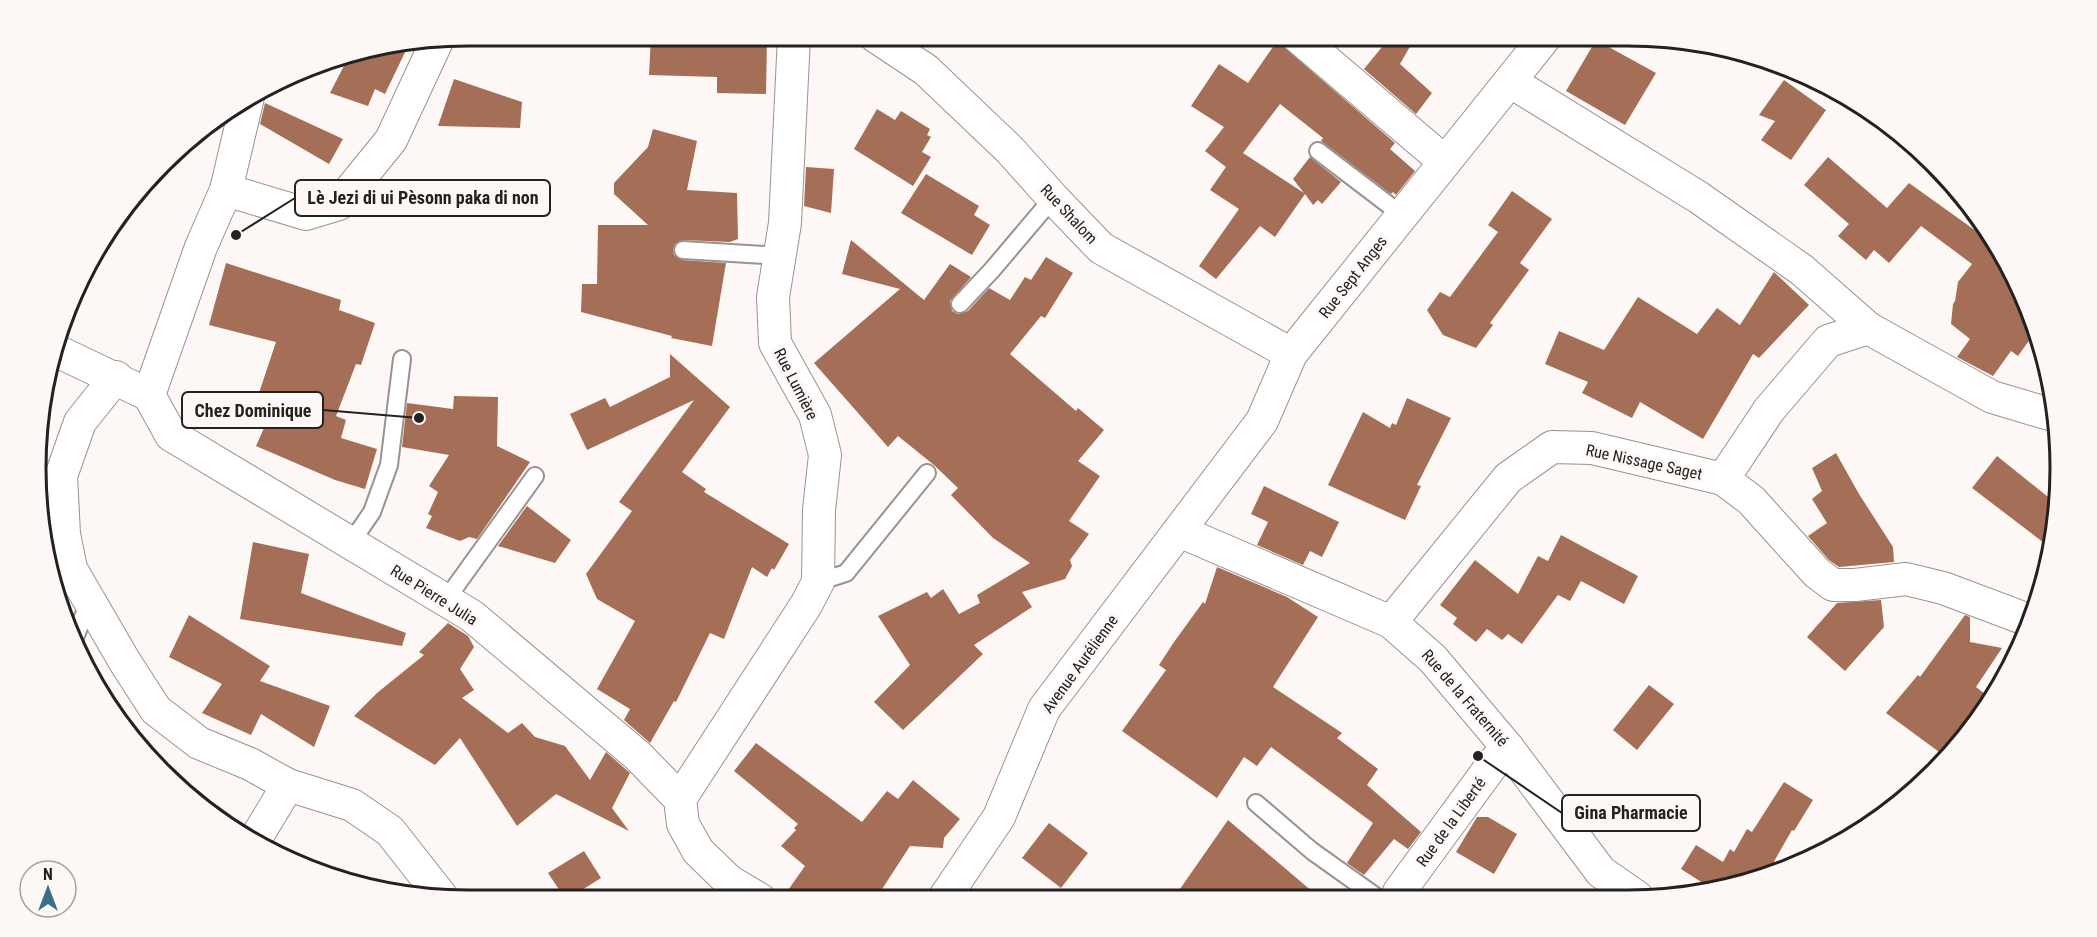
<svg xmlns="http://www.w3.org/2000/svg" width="2097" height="937" font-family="'Roboto Condensed',sans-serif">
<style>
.building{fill:#a46f56}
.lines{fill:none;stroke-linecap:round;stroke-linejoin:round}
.lane-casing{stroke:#989391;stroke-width:20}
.street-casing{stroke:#989391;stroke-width:34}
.lane{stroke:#fff;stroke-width:16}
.street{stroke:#fff;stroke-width:32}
.labels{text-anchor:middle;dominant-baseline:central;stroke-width:6;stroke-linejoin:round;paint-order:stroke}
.street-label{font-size:16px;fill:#242221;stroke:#fdf7f5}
.rim{fill:none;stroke:#242221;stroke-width:3}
.leader{fill:none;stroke:#242221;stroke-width:2}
.callout-dot{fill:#242221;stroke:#fdf7f5;stroke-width:2}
.callout{fill:#fdf7f5;stroke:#242221;stroke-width:2}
.callout-label{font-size:18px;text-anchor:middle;font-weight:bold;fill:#242221}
</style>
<rect width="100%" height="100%" fill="#fdf7f5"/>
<!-- building -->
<g class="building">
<polygon points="651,36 767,36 766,94 717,93 717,77 649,75"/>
<polygon points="1391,36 1416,36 1400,64 1432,93 1416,114 1364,69"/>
<polygon points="1596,40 1656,73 1625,125 1566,91"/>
<polygon points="1277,41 1395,143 1390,149 1415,171 1396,195 1393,192 1391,194 1321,141 1323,138 1280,104 1243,153 1304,193 1293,179 1310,157 1341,182 1322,204 1318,200 1313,205 1305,194 1275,237 1260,226 1216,279 1199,266 1239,209 1210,190 1226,167 1205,151 1224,127 1191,106 1219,64 1248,83"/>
<polygon points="408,46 385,94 375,89 368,106 330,93 349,56"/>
<polygon points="454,79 522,102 520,128 438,126"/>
<polygon points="1784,80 1826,110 1791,160 1761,140 1775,121 1759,115"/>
<polygon points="265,103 343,139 329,164 260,124"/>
<polygon points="877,109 895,120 901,111 930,129 927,135 931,137 922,152 931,157 913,186 854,149"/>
<polygon points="653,129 697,141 687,190 737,193 738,239 730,242 683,240 675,244 673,249 674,255 682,260 726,263 712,346 671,338 672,336 581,312 582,284 597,284 598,225 648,225 614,194 614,183 648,147"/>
<polygon points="1828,157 1887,208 1909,183 1990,241 1992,238 2017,278 2036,331 2018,356 2011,351 1993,376 1957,357 1970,339 1951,324 1953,304 1955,301 1958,282 1972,264 1921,226 1889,263 1874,250 1866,260 1838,236 1849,224 1804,185"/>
<polygon points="806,167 834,169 831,213 804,206"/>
<polygon points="926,174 979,206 974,215 990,225 972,255 901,213"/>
<polygon points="1512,191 1552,219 1520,263 1529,270 1490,323 1493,325 1476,348 1443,335 1427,310 1440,292 1450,297 1498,232 1488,225"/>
<polygon points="851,240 924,300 950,264 971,277 950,301 952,311 958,314 968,311 989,288 1010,300 1025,277 1031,280 1046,257 1073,273 1045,318 1041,316 1010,354 1076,411 1078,408 1104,430 1078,461 1100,476 1069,521 1089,534 1070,560 1072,566 1065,579 1022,592 1032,607 974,645 983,654 903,730 874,702 910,665 878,616 927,592 931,598 943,589 959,614 980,603 977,595 1030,563 993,538 951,495 958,488 934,465 898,436 888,447 814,363 900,289 842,274"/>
<polygon points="226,263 341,300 339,310 375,323 361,365 356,364 336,416 346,420 341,438 377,449 365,489 335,480 256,446 276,401 258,396 276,342 209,325"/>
<polygon points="1774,272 1809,305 1759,358 1753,354 1703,439 1640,402 1632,418 1582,393 1588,382 1545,364 1559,331 1604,350 1638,297 1697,334 1717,308 1740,325"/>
<polygon points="670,354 730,407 682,472 706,489 704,492 789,544 774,570 772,568 767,577 752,567 724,639 710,633 676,702 674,701 650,743 624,720 630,709 597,689 635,621 597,599 586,574 632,511 619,502 694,400 587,450 570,414 605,398 610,407 670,377"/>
<polygon points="454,396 498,397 497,446 530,462 477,539 469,537 460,541 426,528 432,516 428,514 438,492 429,486 449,455 402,447 407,403 453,409"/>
<polygon points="1407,398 1451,418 1417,485 1421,486 1405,520 1328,485 1363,412 1390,428 1392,423 1396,425"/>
<polygon points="1836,453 1859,494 1893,547 1894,562 1839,567 1829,560 1808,536 1827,523 1812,499 1822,491 1812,468"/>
<polygon points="1997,456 2058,505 2057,525 2052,549 1972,488"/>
<polygon points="1264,486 1339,522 1322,557 1310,551 1303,565 1257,545 1268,522 1251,514"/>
<polygon points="527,506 571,540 555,563 498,546"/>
<polygon points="1561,535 1638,576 1624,604 1581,581 1570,601 1558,595 1522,644 1508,634 1502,640 1487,629 1476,642 1453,624 1457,618 1440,605 1475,560 1518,594 1538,556 1548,561"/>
<polygon points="253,542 309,554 301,593 406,633 402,646 240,619"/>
<polygon points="1217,567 1287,597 1318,617 1273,687 1342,733 1337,738 1378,769 1367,785 1421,832 1408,849 1394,839 1364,875 1347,863 1373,823 1271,747 1257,766 1244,757 1217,798 1122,731 1166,670 1159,665 1174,642 1203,602 1205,604"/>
<polygon points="1881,600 1884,627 1845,671 1807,637 1837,603"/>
<polygon points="189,615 270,666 260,681 330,706 314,747 261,714 251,735 202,713 222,684 169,657"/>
<polygon points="1965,615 1970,617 1970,642 2002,648 1976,687 1990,698 1972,732 1946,757 1886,713 1918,675 1920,677"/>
<polygon points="448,623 468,636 474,647 460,669 474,690 462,698 508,733 522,723 535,737 565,746 590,780 606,752 630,773 612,808 629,831 556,794 517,826 460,738 435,765 354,716 377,693 424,655 419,652"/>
<polygon points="1649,685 1674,704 1637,750 1613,730"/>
<polygon points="756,743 862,822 887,791 898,799 913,780 960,819 944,838 943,848 910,846 875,900 781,900 805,866 781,846 796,830 794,828 798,824 734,771"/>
<polygon points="1784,782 1813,800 1794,831 1792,830 1768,872 1772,874 1706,892 1709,887 1681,869 1696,845 1723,862 1730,849 1734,852 1747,829 1752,832"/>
<polygon points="1477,817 1488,817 1517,834 1494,874 1456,852"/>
<polygon points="1228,820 1320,898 1173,899"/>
<polygon points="1049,823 1088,853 1061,888 1022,858"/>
<polygon points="584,851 601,878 566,900 548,873"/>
</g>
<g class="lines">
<defs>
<g id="lane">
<polyline points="1318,151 1402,215"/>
<polyline points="683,250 780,256"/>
<polyline points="960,304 992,270 1053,198"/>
<polyline points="350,544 372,512 389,465 402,359"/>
<polyline points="818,582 846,573 927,473"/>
<polyline points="445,601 535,476"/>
<polyline points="74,640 89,602"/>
<polyline points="1256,803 1312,851 1378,898"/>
</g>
<g id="street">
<polyline points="875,36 926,70 1010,150 1053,198 1101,248 1291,354"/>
<polyline points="1297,36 1445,162"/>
<polyline points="1511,82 1698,197 1802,270 1868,328 1992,397 2056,416"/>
<polyline points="226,190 306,214 339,204 391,140 437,41"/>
<polyline points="57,351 149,395 171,435 472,616 638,756 680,799 683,824 698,851 729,881 761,900"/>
<polyline points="116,377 80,422 61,476 64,534 71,569 125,662 156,710 199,743 250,764 288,785 352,805 390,831 441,896"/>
<polyline points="149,395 201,247 226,190 248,97"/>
<polyline points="1723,479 1751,500 1817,573 1833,585 1855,585 1906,579 1943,588 2031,621"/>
<polyline points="1179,531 1391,622 1433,659 1508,748 1601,872 1637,897"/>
<polyline points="1391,622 1508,478 1552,447 1592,448 1723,479 1769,410 1828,341 1868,328"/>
<polyline points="680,799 806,605 818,582 819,510 825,455 815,415 775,343 773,297 785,223 794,36"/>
<polyline points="253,843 288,785"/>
<polyline points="1397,898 1399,892 1495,761 1508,748"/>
<polyline points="943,900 999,817 1044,709 1262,421 1291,354 1546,36"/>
</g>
</defs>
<!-- lane casing -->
<use href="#lane" class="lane-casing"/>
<!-- street casing -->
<use href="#street" class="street-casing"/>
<!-- lane -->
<use href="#lane" class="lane"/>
<!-- street -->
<use href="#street" class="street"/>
</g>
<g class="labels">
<!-- street labels -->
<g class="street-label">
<text transform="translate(1069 214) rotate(47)">Rue Shalom</text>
<text transform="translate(1353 277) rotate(-52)">Rue Sept Anges</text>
<text transform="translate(796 384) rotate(63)">Rue Lumière</text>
<text transform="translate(1644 462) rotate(12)">Rue Nissage Saget</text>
<text transform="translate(434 595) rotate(32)">Rue Pierre Julia</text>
<text transform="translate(1080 664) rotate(-54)">Avenue Aurélienne</text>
<text transform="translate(1465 698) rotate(49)">Rue de la Fraternité</text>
<text transform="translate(1451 822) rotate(-54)">Rue de la Liberté</text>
</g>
</g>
<!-- crop -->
<path d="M0 0H2097V937H0ZM468 46H1628A422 422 0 0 1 2050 468V468A422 422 0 0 1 1628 890H468A422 422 0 0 1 46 468V468A422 422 0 0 1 468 46Z" fill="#fdf7f5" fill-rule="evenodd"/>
<path class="rim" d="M468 46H1628A422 422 0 0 1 2050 468V468A422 422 0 0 1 1628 890H468A422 422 0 0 1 46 468V468A422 422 0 0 1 468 46Z"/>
<!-- callouts -->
<path class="leader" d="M236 235L295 198M419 418L323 410M1478 756L1562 813"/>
<g class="callout-dot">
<circle cx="236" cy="235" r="6"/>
<circle cx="419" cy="418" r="6"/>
<circle cx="1478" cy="756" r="6"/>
</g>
<g class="callout">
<rect x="295" y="180" width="255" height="36" rx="6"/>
<rect x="182" y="392" width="141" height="36" rx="6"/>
<rect x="1562" y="795" width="138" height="36" rx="6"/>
</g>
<g class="callout-label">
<text x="423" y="204">Lè Jezi di ui Pèsonn paka di non</text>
<text x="253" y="417">Chez Dominique</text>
<text x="1631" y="819">Gina Pharmacie</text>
</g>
<!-- north arrow -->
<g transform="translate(48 889)"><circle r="28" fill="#fdf7f5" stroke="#a6a2a0" stroke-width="1.5"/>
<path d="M0-4.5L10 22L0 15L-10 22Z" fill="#376f89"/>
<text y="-9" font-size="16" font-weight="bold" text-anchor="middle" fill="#242221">N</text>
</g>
</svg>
